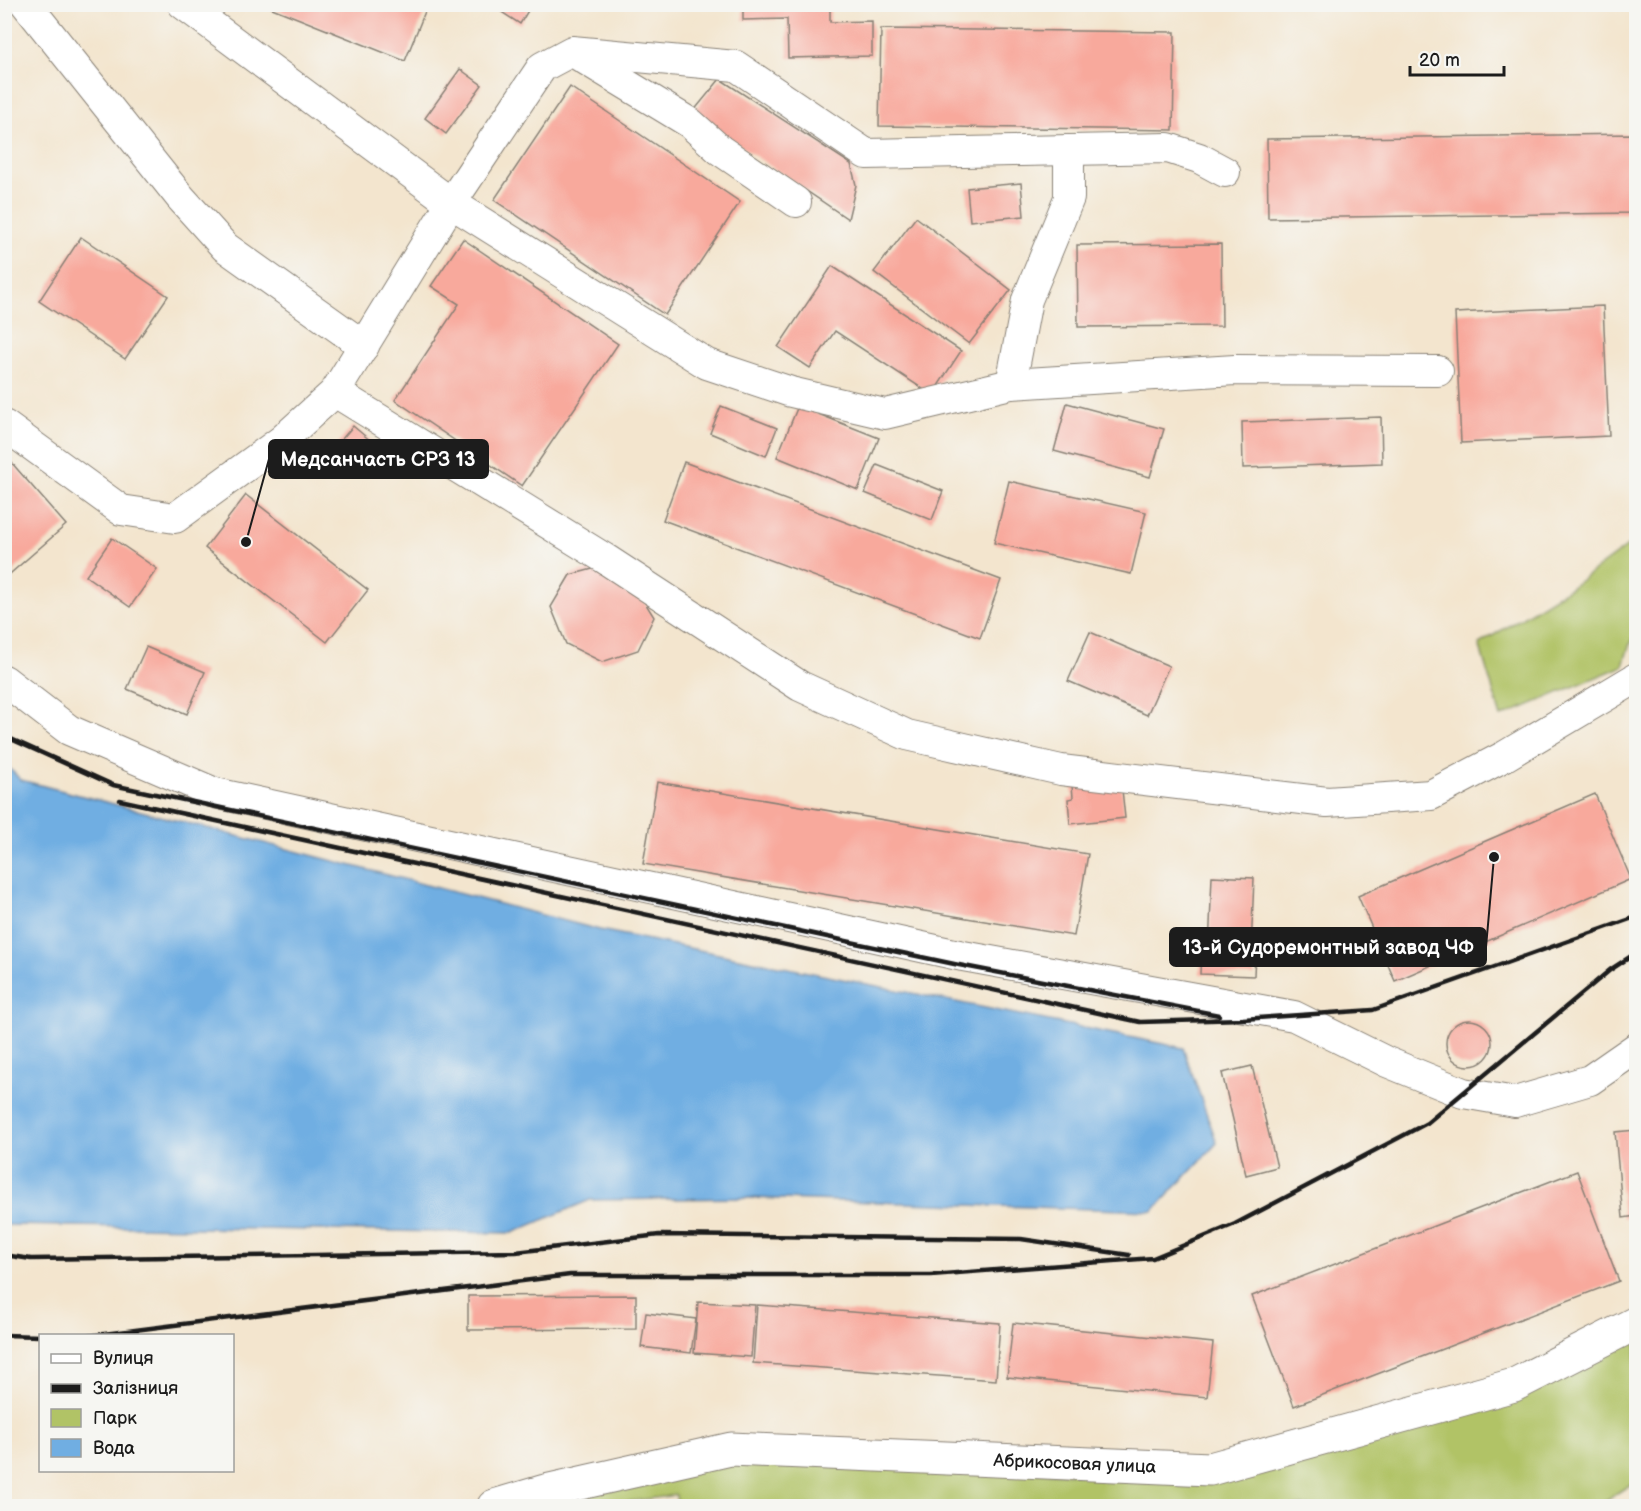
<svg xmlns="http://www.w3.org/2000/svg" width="1641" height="1511" font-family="'Balsamiq Sans',sans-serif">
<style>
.green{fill:#b1c366;stroke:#667041;stroke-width:1.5}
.water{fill:#70aee2;stroke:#46657f;stroke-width:1.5}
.building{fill:#f8a99c}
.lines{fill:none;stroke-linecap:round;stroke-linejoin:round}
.minor-casing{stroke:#888075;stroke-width:32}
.major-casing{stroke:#888075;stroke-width:35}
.minor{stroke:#fff;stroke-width:30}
.major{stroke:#fff;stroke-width:33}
.rail{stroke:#1c1c1c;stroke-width:4.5}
.labels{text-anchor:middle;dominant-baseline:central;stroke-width:4.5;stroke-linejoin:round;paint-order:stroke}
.street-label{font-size:18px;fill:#1c1c1c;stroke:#f6f6f2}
.leader{fill:none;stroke:#1c1c1c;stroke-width:2}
.callout-dot{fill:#1c1c1c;stroke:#f6f6f2;stroke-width:2}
.callout{fill:#1c1c1c;stroke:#1c1c1c;stroke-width:2}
.callout-label{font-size:20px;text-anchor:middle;font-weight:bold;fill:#fff}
</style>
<rect width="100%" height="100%" fill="#f6f6f2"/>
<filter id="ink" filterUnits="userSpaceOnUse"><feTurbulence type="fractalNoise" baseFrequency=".0167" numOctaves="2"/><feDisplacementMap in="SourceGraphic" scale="12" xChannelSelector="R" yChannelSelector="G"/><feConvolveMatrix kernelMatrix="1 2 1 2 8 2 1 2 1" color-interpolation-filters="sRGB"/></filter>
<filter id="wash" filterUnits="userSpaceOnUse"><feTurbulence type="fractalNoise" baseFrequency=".008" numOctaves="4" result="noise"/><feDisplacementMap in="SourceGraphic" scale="24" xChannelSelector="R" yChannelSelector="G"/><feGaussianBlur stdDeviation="1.35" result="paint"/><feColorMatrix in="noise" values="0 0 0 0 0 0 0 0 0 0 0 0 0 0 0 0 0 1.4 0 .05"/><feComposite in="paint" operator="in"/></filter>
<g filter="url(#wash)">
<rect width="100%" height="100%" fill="#f3e5ce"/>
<!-- green -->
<g class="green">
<polygon points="1636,540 1636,635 1629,646 1623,666 1501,717 1479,644 1573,586"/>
<polygon points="1636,1337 1636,1481 1597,1506 677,1506 676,1495 598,1506 533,1506 729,1458 1215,1480"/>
</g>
<!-- water -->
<polygon class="water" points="5,764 21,780 600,930 1183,1048 1217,1143 1153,1211 749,1198 590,1200 512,1233 5,1225"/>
<g id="blocks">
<!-- building -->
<g class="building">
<polygon points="262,4 428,4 405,61"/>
<polygon points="496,4 532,4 520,24 494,7"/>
<polygon points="743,5 830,5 830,22 872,21 872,56 788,58 787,19 743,20"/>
<polygon points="881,29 1175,32 1173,130 879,126"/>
<polygon points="460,69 482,85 446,134 425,118"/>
<polygon points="720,79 851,164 856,185 848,219 692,113"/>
<polygon points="570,87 740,202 665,315 494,200"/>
<polygon points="1636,134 1636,213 1268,218 1267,139"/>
<polygon points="1021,183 1024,216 970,221 967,188"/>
<polygon points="916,217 1011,290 969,344 874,272"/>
<polygon points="81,237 168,296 125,359 39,301"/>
<polygon points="463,239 618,344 522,486 395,400 459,304 431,286"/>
<polygon points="1221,244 1222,326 1078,327 1077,245"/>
<polygon points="832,266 961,351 932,395 835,331 810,368 778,347"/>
<polygon points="1603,306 1609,436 1461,443 1455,313"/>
<polygon points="1067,403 1164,429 1150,477 1054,451"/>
<polygon points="721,406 777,428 766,456 710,433"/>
<polygon points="798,406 879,438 858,490 777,457"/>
<polygon points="1381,417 1382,463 1243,468 1242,422"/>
<polygon points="353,426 378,447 354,474 330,453"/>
<polygon points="4,454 66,525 4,579"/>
<polygon points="684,462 1001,580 980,638 663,520"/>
<polygon points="877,465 943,491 932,520 865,493"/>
<polygon points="1009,481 1146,512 1131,574 994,543"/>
<polygon points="246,495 368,590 327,642 205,548"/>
<polygon points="112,538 157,569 130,607 86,576"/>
<polygon points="600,567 639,593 654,617 638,650 602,662 566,644 551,607 570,575"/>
<polygon points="1090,632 1169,666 1147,715 1068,681"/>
<polygon points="146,647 205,672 187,714 127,689"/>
<polygon points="1121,780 1125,818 1070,824 1068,799 1073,798 1072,785"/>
<polygon points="657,782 1088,854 1074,936 643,864"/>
<polygon points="1595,794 1631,879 1395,981 1358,896"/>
<polygon points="1212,876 1254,878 1251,951 1255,952 1254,976 1200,974 1201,950 1209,949"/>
<circle cx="1469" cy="1043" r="23"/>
<polygon points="1252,1066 1277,1167 1246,1175 1222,1073"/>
<polygon points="1636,1130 1636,1216 1623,1218 1615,1132"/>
<polygon points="1577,1171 1619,1281 1294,1406 1252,1296"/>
<polygon points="636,1295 636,1329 468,1330 468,1296"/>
<polygon points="698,1302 755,1305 751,1357 694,1353"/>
<polygon points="757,1305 1000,1323 996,1380 753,1363"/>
<polygon points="646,1313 696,1319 691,1353 641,1347"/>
<polygon points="1013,1323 1213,1343 1207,1397 1007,1377"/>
</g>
</g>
</g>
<g filter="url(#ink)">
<use href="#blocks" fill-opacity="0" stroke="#888075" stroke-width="1.5"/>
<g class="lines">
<defs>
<g id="minor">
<polyline points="26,4 180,197 225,247 364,346"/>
<polyline points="183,4 451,203 707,364 791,392 885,414 1011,384 1235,370 1438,371"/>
<polyline points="578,55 690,123 720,150 796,202"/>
<polyline points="1011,384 1027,300 1069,198 1069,150"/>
<polyline points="335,392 604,558 800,686 907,735 1061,770 1327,802 1431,795 1505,756 1636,678"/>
<polyline points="4,425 121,510 175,518 281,441 335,392 451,203 542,67 572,51 736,66 866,154 1168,148 1199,158 1225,172"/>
<polyline points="4,680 69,730 215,793 963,956 1294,1016 1387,1062 1463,1093 1515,1102 1590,1080 1636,1048"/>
</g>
<g id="major">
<path id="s1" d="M494 1506 545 1491 731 1449 1210 1469 1514 1385 1636 1323"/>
</g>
</defs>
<!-- minor casing -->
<use href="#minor" class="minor-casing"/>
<!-- major casing -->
<use href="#major" class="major-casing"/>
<!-- minor -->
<use href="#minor" class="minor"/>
<!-- major -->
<use href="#major" class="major"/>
<!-- rail -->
<g class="rail">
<polyline points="4,734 11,739 113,785 959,965 1219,1015"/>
<polyline points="120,800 1140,1022 1243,1019 1373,1010 1636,917"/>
<polyline points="4,1255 31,1259 516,1252 659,1235 1021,1239 1129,1255"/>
<polyline points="4,1335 40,1336"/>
<polyline points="88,1336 570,1275 931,1275 1153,1258 1235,1224 1427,1123 1610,970 1636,953"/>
</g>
</g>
</g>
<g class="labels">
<!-- street labels -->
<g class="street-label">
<text stroke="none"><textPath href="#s1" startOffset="588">Абрикосовая улица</textPath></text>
</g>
</g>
<!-- callouts -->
<path class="leader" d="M246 542L269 459M1494 857L1486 947"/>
<g class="callout-dot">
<circle cx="246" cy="542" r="6"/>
<circle cx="1494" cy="857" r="6"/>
</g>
<g class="callout">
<rect x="269" y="440" width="219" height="38" rx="6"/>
<rect x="1170" y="928" width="316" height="38" rx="6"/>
</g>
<g class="callout-label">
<text x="378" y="466">Медсанчасть СРЗ 13</text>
<text x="1328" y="954">13-й Судоремонтный завод ЧФ</text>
</g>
<!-- margin -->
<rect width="1641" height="1511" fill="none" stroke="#f6f6f2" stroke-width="24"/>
<!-- legend -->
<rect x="39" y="1334" width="195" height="138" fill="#f6f6f2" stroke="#9f9f9c" stroke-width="1.5"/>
<rect x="51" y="1354" width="30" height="9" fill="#ffffff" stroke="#9f9f9c" stroke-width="1.5"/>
<text x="93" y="1364" font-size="18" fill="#1c1c1c">Вулиця</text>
<rect x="51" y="1384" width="30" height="9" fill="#1c1c1c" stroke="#9f9f9c" stroke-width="1.5"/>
<text x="93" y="1394" font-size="18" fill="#1c1c1c">Залізниця</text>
<rect x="51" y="1409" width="30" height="18" fill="#b1c366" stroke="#9f9f9c" stroke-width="1.5"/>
<text x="93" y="1424" font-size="18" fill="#1c1c1c">Парк</text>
<rect x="51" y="1439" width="30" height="18" fill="#70aee2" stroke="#9f9f9c" stroke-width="1.5"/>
<text x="93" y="1454" font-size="18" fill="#1c1c1c">Вода</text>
<!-- scale -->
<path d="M1410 66v9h94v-9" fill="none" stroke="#1c1c1c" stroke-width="3"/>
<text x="1419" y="66" font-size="18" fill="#1c1c1c" stroke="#f6f6f2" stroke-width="4.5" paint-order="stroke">20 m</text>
</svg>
